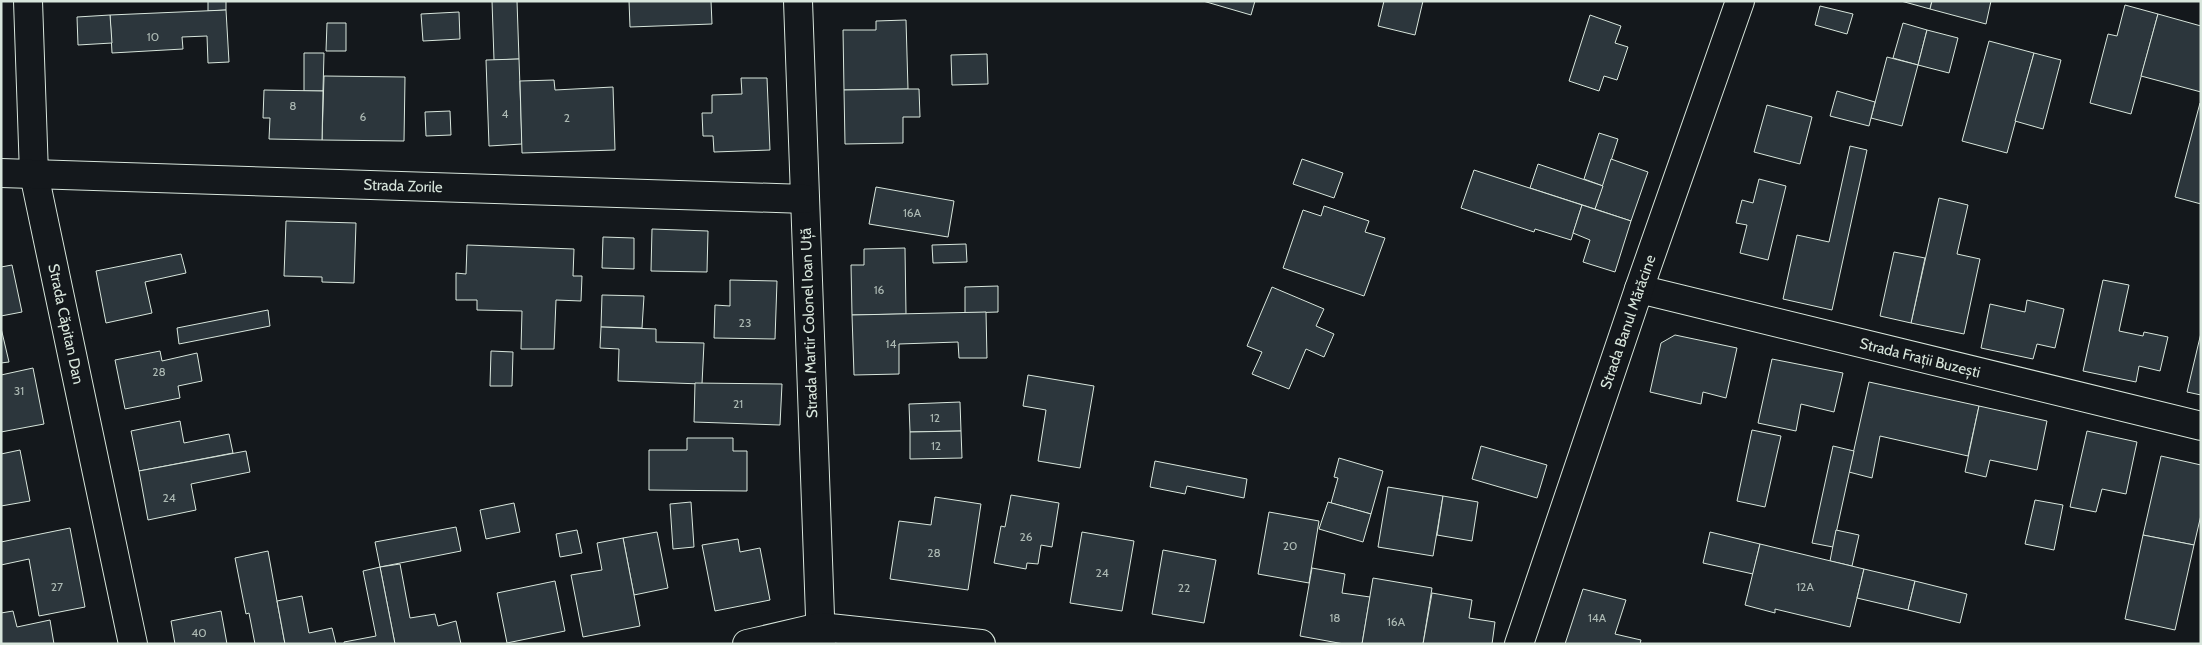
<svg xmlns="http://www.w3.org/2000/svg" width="2202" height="645" font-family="Cabin,sans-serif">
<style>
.building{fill:#2c363c;stroke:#d8e6dc}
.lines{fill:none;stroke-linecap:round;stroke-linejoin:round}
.street-casing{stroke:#d8e6dc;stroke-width:30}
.street{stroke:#14181c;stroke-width:28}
.labels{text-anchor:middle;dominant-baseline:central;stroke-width:4;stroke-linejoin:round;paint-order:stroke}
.number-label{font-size:12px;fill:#adbab4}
.street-label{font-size:15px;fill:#d8e6dc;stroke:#14181c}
</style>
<rect width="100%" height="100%" fill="#14181c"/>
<!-- building -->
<g class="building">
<polygon points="208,1 226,1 226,10 208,11"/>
<polygon points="492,1 517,1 519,59 494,60"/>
<polygon points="629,1 711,1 712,24 630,27"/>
<polygon points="1203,1 1255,1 1251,15"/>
<polygon points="1384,1 1423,1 1415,35 1378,26"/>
<polygon points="1901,1 1932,1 1930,9"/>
<polygon points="1932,1 1991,1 1986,24 1930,9"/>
<polygon points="2125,5 2158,14 2131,114 2090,103 2108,34 2117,36"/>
<polygon points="1820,6 1853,14 1847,34 1815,25"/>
<polygon points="226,10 229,62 208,63 207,36 182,37 183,49 112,53 110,15"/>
<polygon points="459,12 460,39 423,41 421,14"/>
<polygon points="2158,14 2201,26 2201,92 2141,76"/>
<polygon points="110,15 112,43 78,45 77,17"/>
<polygon points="1590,15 1621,26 1615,43 1628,47 1617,80 1604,76 1599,91 1569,81"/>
<polygon points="906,20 908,89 844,90 843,30 876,30 876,21"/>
<polygon points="327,23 346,23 346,51 326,51"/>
<polygon points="1903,23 1927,30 1918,65 1893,58"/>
<polygon points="1927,30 1958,38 1949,73 1918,65"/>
<polygon points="1989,41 2034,53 2007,153 1962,141"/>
<polygon points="304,53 324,53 323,91 304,91"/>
<polygon points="2034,53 2061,60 2043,129 2015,121"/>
<polygon points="987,54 988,84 952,85 951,55"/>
<polygon points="1887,57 1918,65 1902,126 1871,118"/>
<polygon points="519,59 522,144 489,146 486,60"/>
<polygon points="324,76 405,77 404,141 322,140"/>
<polygon points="741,78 767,78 770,150 714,152 713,136 703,136 702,113 712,113 712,95 742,94"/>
<polygon points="554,80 555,90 613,87 615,150 522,153 520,81"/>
<polygon points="908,89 919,89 920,117 903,117 903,143 845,144 844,90"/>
<polygon points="264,90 323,91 322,140 269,139 270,118 263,118"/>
<polygon points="1837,91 1875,102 1869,126 1830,116"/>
<polygon points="2200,103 2201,103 2201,204 2175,197"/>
<polygon points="1767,105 1812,117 1800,164 1754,152"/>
<polygon points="450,111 451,135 426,136 425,112"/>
<polygon points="1599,133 1618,139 1603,186 1584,179"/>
<polygon points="1850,146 1867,150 1832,310 1783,299 1797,235 1829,242"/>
<polygon points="1302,159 1343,173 1334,198 1293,184"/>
<polygon points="1611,159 1648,172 1631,221 1595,209"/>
<polygon points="1538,164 1603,186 1595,209 1530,188"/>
<polygon points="1474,170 1582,205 1571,240 1535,229 1534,232 1461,208"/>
<polygon points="1759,179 1786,186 1768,260 1740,253 1747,225 1736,223 1742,200 1753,203"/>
<polygon points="876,187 954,201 948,237 869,224"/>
<polygon points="1939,198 1968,205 1957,254 1980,259 1964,334 1911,323"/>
<polygon points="1582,205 1631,221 1615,272 1583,262 1590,240 1573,233"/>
<polygon points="1324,206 1369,221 1365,232 1385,238 1364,296 1283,268 1303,210 1321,216"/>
<polygon points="286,221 356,223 354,283 322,282 322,277 284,276"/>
<polygon points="652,229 708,231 707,272 651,271"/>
<polygon points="603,237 634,238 634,269 602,268"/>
<polygon points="966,244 967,262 933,263 932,245"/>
<polygon points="467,245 574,249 573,276 582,276 581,301 556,300 554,349 521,349 522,311 477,310 477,300 456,300 456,273 466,274"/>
<polygon points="905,248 906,314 852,315 851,265 864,265 864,249"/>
<polygon points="1894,252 1925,258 1911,323 1880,316"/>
<polygon points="181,254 186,273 145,282 152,313 106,323 96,271"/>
<polygon points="12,265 22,312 1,316 1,267"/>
<polygon points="730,280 777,281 775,339 714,338 715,305 730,306"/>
<polygon points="2103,280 2129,285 2119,331 2143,336 2144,332 2168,337 2160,371 2139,366 2136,382 2083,371"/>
<polygon points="998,286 998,312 965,313 965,287"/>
<polygon points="1272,287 1324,309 1316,326 1334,334 1324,357 1306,349 1289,389 1252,374 1262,352 1247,346"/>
<polygon points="602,295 644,296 642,328 601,327"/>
<polygon points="2027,300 2064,309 2055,348 2037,344 2033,359 1981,348 1990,304 2025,312"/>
<polygon points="268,310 270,326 179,344 177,328"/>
<polygon points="986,312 987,358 959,358 958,342 899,344 899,374 854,375 852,315"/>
<polygon points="601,327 656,329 656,342 704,343 702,384 618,381 619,349 600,348"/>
<polygon points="1,328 9,362 1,363"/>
<polygon points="2201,333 2201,395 2187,392"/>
<polygon points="1675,335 1737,348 1726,398 1703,392 1701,404 1650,392 1661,343"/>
<polygon points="160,351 162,361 197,353 202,381 178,386 180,398 125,409 115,360"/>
<polygon points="491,351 513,352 512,386 490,386"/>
<polygon points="1772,359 1843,373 1834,412 1801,404 1796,431 1758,423"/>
<polygon points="33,368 44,424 1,432 1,375"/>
<polygon points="1028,375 1094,386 1080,468 1038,461 1046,410 1023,406"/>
<polygon points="1869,382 1979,406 1968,456 1880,436 1872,478 1849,472"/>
<polygon points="695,383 782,384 780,425 694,422"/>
<polygon points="960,402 961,431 910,432 909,404"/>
<polygon points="1979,406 2047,421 2037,470 1990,460 1986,477 1965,472"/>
<polygon points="180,421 184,443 229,434 233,453 139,471 131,431"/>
<polygon points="1752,430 1781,436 1765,507 1737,501"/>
<polygon points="961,431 962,458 910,459 910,432"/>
<polygon points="2087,431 2137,442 2126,494 2102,489 2096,512 2070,507"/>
<polygon points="687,438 733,438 733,451 747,451 747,491 649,490 649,450 687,450"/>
<polygon points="1481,446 1547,465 1537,498 1472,479"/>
<polygon points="1833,446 1854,451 1833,547 1812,543"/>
<polygon points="20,450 30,501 1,506 1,454"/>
<polygon points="246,451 250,472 191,484 196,510 148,520 139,471"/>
<polygon points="2161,456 2201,465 2201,515 2194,545 2143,535"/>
<polygon points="1339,458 1383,471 1371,514 1331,503 1338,478 1334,477"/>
<polygon points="1155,461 1247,479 1244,498 1187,486 1185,494 1150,487"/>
<polygon points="1388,487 1443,496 1433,556 1378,547"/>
<polygon points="1011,495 1059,503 1052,547 1041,545 1038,564 1027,563 1026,569 994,563 1001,526 1005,527"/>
<polygon points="1443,496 1478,502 1472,541 1437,535"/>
<polygon points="935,497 981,504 968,590 890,579 899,521 931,525"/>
<polygon points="2035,500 2063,505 2054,550 2025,544"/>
<polygon points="691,502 694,547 673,549 670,504"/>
<polygon points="1328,502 1371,514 1363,542 1319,529"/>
<polygon points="514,503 520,532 486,539 480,510"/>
<polygon points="1269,512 1319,521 1309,583 1258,574"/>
<polygon points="456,527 461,551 380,567 375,542"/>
<polygon points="70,528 85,607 39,616 29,559 1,565 1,542"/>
<polygon points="577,530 582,553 560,557 556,534"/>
<polygon points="1836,530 1859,535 1852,566 1830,561"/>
<polygon points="657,532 668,588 634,595 623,538"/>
<polygon points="1082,532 1134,541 1122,611 1070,603"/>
<polygon points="1710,532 1760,544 1753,574 1703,563"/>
<polygon points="2143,535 2194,545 2175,630 2125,619"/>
<polygon points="623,538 640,626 583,637 571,575 602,570 597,543"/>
<polygon points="738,539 740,552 760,548 770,600 715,611 702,545"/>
<polygon points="1760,544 1864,569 1850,627 1775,609 1775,613 1745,605"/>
<polygon points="1163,550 1216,560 1204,623 1152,614"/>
<polygon points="268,551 277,601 285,644 255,644 249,613 246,614 235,558"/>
<polygon points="400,564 410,618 435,614 438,626 456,621 461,644 395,644 380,567"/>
<polygon points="380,567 395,644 344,644 344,642 376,636 363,571"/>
<polygon points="1312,568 1345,574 1342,593 1370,597 1362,644 1344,644 1300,636"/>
<polygon points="1864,569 1915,581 1908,610 1857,598"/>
<polygon points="1373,578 1432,588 1423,644 1362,644"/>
<polygon points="555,581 565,631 507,643 497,593"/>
<polygon points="1915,581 1967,594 1960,623 1908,610"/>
<polygon points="1583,589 1626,600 1615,634 1641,640 1640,644 1565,644"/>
<polygon points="1432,593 1472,600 1469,618 1495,622 1492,644 1423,644"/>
<polygon points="302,596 309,633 332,628 336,644 285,644 277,601"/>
<polygon points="13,611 17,627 50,620 54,644 1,644 1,613"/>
<polygon points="221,611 227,644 175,644 171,621"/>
</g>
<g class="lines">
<defs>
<g id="street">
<polyline points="28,1 34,174 133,644"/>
<polyline points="798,1 821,644"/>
<polyline points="1,173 805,199"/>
<polyline points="1639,289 2201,426"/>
<polyline points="747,644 820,627 981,644"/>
<polyline points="1519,644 1639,289 1740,1"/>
</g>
</defs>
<!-- street casing -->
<use href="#street" class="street-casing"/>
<!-- street -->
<use href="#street" class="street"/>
</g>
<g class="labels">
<!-- number labels -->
<g class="number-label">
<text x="153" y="36">10</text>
<text x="293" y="105">8</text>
<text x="505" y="113">4</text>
<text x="363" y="116">6</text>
<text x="567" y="117">2</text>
<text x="912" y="212">16A</text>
<text x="879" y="289">16</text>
<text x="745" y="322">23</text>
<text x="891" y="343">14</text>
<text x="159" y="371">28</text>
<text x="19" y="390">31</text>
<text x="738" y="403">21</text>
<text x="935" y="417">12</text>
<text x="936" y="445">12</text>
<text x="169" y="497">24</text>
<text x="1026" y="536">26</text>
<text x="1290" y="545">20</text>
<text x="934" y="552">28</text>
<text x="1102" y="572">24</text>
<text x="57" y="586">27</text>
<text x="1805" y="586">12A</text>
<text x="1184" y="587">22</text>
<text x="1335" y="617">18</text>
<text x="1597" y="617">14A</text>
<text x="1396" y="621">16A</text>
<text x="199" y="632">40</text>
</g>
<!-- street labels -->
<g class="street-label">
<text transform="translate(403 186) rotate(2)">Strada Zorile</text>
<text transform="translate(1628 322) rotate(-71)">Strada Banul Mărăcine</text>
<text transform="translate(809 323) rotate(-92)">Strada Martir Colonel Ioan Uță</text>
<text transform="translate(66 324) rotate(78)">Strada Căpitan Dan</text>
<text transform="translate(1920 358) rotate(14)">Strada Frații Buzești</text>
</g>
</g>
<!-- border -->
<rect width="2202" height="645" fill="none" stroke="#d8e6dc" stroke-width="5"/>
</svg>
